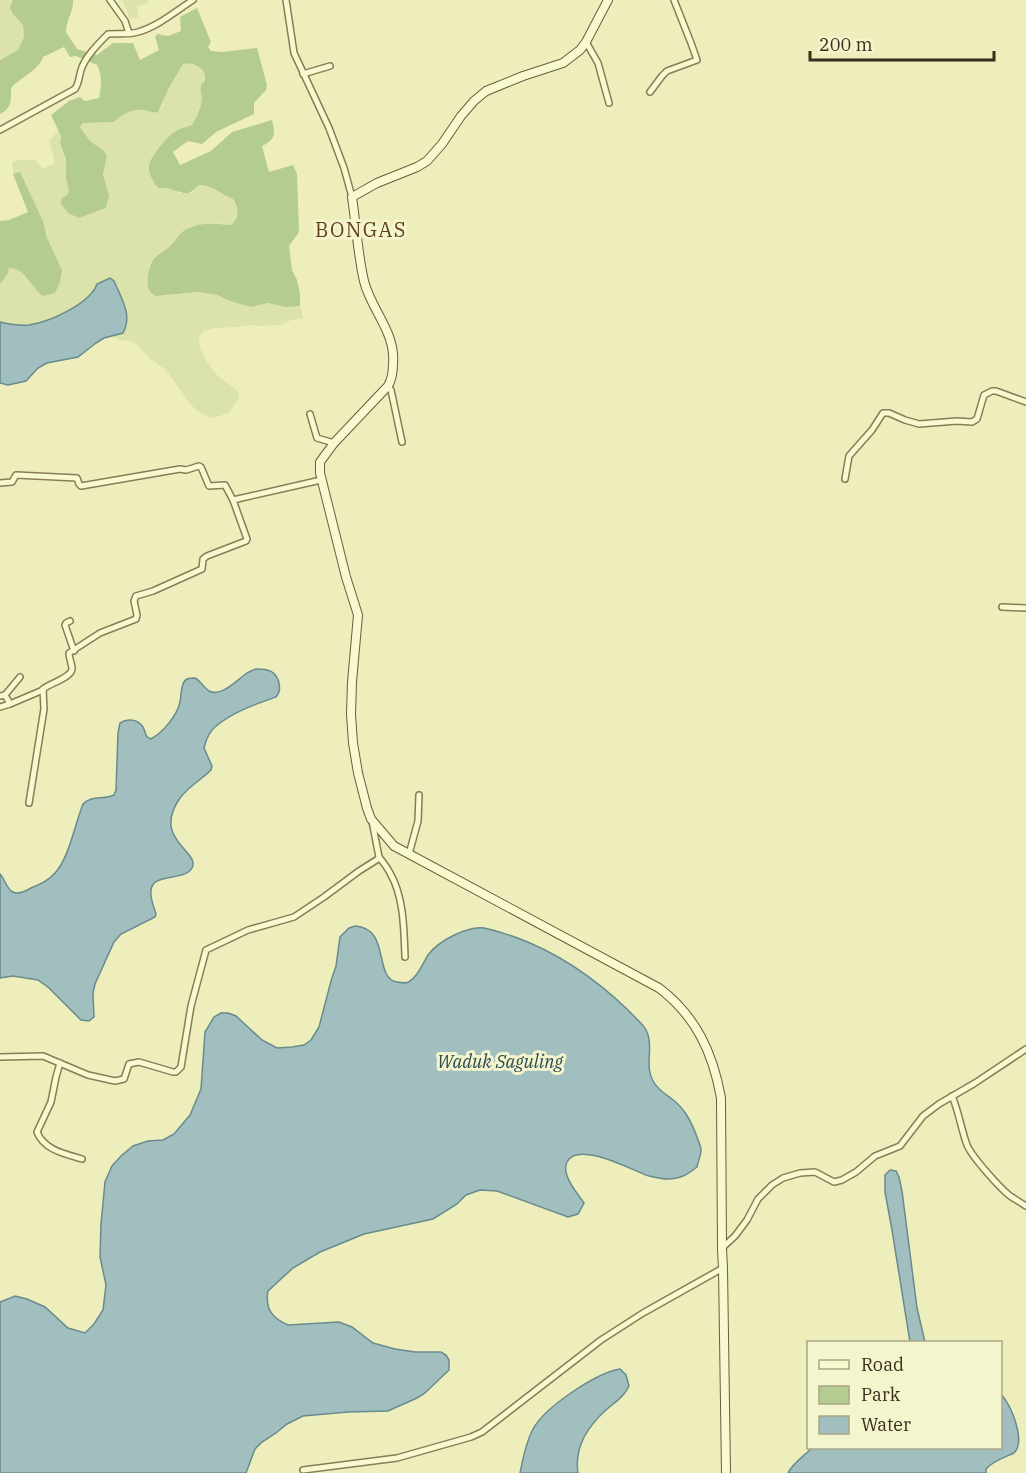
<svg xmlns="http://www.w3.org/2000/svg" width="1026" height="1473" font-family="'IBM Plex Serif',serif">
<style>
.farmland{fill:#dce3aa}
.green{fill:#b4cc91}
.water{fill:#a1bfbf;stroke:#688b8c;stroke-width:1.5}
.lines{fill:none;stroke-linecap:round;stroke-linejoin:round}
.minor-casing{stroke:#867d56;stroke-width:8}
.secondary-casing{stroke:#675e3a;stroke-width:10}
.minor{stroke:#f9f9d0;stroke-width:5}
.secondary{stroke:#f9f9d0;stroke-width:8}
.labels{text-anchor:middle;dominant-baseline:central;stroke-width:6;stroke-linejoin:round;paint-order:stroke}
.water-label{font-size:18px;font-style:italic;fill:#2a4b55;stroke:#f5f5cd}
.quarter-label{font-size:20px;letter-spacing:1.5px;fill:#623e1a;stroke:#f5f5cd}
</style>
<rect width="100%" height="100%" fill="#eeeebd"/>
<!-- farmland -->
<g class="farmland">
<polygon points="0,0 13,0 10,7 12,13 23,25 24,37 19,50 0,60"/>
<polygon points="122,0 149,0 148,3 137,7 139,17 130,18"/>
<polygon points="189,63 200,67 204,71 205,77 201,88 202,99 200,110 192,125 176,130 172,133 164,142 158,188 174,190 180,193 192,193 199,185 211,187 227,197 233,199 238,210 236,222 231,225 216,223 203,224 191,227 176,237 169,247 153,259 149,265 148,271 162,296 198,292 217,295 233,302 251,307 268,303 286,307 300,306 303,318 291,320 281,325 262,326 250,325 239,327 216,328 204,331 199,337 200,348 205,359 216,374 239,392 239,398 229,413 213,418 202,414 194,408 186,398 166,370 149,358 137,345 133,342 120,340 111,336 123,333 126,328 127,316 125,307 95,290 77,306 51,319 28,325 12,325 0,322 0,284 9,268 14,267 20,270 23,274 62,270 47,238 43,221 19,172 13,174 12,162 17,160 35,160 39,164 42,169 55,163 49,141 59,130 61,136 60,143 67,167 66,179 69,190 67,195 79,218 101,210 108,190 103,174 106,156 104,151 90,141 80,127 83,123 114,122 122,114 132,110 148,110 161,108 170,86 180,68 183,64"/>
</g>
<!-- green -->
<g class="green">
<path d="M13 0H73C74 11 66 20 66 32L77 49 97 55 113 43H133L140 60 159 50 155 37 157 34 168 36 181 31 180 17 197 8 211 42 208 47 211 51 222 52 257 48 267 85 266 90 254 103V114L216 132 202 144 188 141 173 152 180 165 211 151 232 132 272 120C276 135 275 139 262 146L269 172 293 165 297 174 299 232 289 246 292 270 297 280 300 294V306L286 307 268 303 251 307 233 302 217 295 198 292 156 296C153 294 151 293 149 290 146 283 148 264 154 259 158 254 164 252 169 247 176 240 179 232 189 228 202 222 217 224 231 225 240 218 239 208 233 199 221 195 213 185 199 185 188 196 187 194 173 190 168 188 163 188 158 188 154 182 148 174 149 166 150 157 167 137 174 132 180 128 186 127 192 125 197 117 202 106 202 97 201 94 200 91 201 87 203 78 203 88 205 78 206 67 192 62 183 64L170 86 158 112C148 113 158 113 148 111 134 107 124 113 114 122L83 123 80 127 90 141 104 151 107 156 103 174 109 195 106 208 79 218 68 213 61 204 62 198 67 195 69 190 66 179V160L60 143 61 136 51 115 69 101 80 97 85 101 99 98C101 85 103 78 97 65L76 56 70 57 64 47 43 57C39 70 21 77 11 88 11 100 12 108 0 114V60L18 50 24 37 23 25 12 13 10 7Z"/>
<path d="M20 172 43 221 47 238 62 270 60 282 55 293 43 296C31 288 25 267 9 268L8 273 0 284V221L9 220 28 212 13 174Z"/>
</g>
<!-- water -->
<g class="water">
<path d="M110 278 114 281C121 298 133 315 123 333L104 338 96 343 78 357 47 363 38 368 26 381 8 385 0 383V322C9 324 19 326 29 325 49 322 90 304 97 284Z"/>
<path d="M256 669C267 669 276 670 279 683 280 689 280 692 276 697 256 704 232 712 215 727 209 732 206 740 204 748L212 766 211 770C201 780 189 786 180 798 151 840 201 851 192 868 184 882 151 872 151 891 150 899 154 907 156 914L155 917 121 934 114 942 95 984 93 993 94 1017 89 1021 81 1020 49 988 38 980 13 976 0 978V874C5 879 7 890 13 892 19 895 26 891 31 888 39 885 49 880 55 873 69 858 75 824 83 804 92 795 103 800 114 795L116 790 118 733 120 723C127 718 138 719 143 727 144 728 146 736 147 737L151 739C163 732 177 716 180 702 181 697 181 689 183 684 185 678 190 678 195 678 201 681 204 688 209 691 221 698 238 679 247 673 247 673 255 669 256 669Z"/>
<path d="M355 926C391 928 373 978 397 982 402 983 407 984 410 981 418 976 423 963 428 955 438 941 467 926 484 928 495 930 505 934 515 937 559 953 596 979 629 1011 634 1017 644 1024 647 1032 654 1047 644 1065 653 1081 657 1089 665 1094 672 1099 685 1109 691 1121 697 1137 698 1140 701 1146 701 1150 701 1155 698 1162 697 1167 687 1175 680 1179 667 1179 662 1179 654 1177 649 1176 633 1171 578 1140 567 1162 561 1175 577 1193 584 1203L578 1214 568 1217 497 1191 480 1190 466 1195 457 1204 433 1219 364 1234 320 1252 293 1268 268 1291C265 1309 272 1318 288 1325L339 1322 352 1327 373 1343 395 1349 415 1352H441L446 1355 449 1360V1370L425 1393 417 1398 388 1411 348 1412 303 1416 287 1424 276 1433 262 1442 255 1449 246 1473H0V1302L15 1296 27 1299 45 1307 68 1328 85 1333 94 1324 103 1310 106 1285 100 1257 101 1224 105 1182 112 1166 121 1156 133 1146 148 1141 163 1140 174 1134 190 1115 201 1089 205 1032 214 1017 221 1013H228L236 1016 262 1040 277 1048 292 1047 304 1045 311 1040 319 1027 331 981 336 966 340 937 349 928Z"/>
<polygon points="890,1170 896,1171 899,1177 902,1191 917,1308 925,1342 910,1342 892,1230 885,1192 885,1175"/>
<path d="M620 1369 626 1375 629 1386C624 1397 615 1402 606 1410 587 1427 574 1447 578 1473H520C523 1458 526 1442 533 1429 545 1407 596 1373 620 1369Z"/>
<path d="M1001 1394C1012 1407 1026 1441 1014 1453 1004 1458 994 1460 986 1469V1473H788C793 1463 804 1456 812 1448H1000Z"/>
</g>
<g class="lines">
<defs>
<g id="minor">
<polyline points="110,0 125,21 129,33"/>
<polyline points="286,0 294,53 329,128 344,168 352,197"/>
<polyline points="586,42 598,63 609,103"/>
<polyline points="303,74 330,66"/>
<polyline points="650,92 662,76 667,71 697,60 691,43 674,0"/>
<path d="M0 130 75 89C79 83 79 77 81 70 85 57 98 44 108 34 118 33 128 35 138 32 157 27 176 11 193 0"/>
<polyline points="388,386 391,390 402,442"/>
<polyline points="310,414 317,438 334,443"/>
<polyline points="845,479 849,456 872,430 883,413 889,413 905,420 919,424 957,421 972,422 977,419 984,395 992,391 996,391 1026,402"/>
<polyline points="0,483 12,482 16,475 77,478 79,484 81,486 180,469 186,470 199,466 201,467 209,486 225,485 233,500"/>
<polyline points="1002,607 1026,608"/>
<polyline points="70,621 66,623 65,625 74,651"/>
<polyline points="5,695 20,677"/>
<polyline points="0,696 5,695 10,704 43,690"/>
<polyline points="0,707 10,704"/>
<path d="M29 803 44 709 43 689C50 683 71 678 72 669 72 664 69 658 69 653L100 633 136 619 137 615 134 601 136 596 153 591 202 569 203 559 207 556 246 541 247 539 233 500 321 480"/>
<polyline points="409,854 418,821 419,795"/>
<path d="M379 857C383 862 387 867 390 873 404 897 404 930 405 957"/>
<polyline points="0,1057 43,1056 88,1075 115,1081 124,1079 129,1064 139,1062 173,1072 176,1072 181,1067 191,1006 206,950 248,930 294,917 324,897 359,871 378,859 379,857 372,821"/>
<path d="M60 1063 56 1077 51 1102 37 1132C44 1150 65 1154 82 1159"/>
<path d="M952 1096C959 1112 961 1129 967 1145 972 1157 999 1187 1010 1196 1015 1199 1021 1203 1026 1206"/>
<polyline points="722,1248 735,1236 747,1220 758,1199 772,1185 783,1178 800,1173 815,1172 834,1182 842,1180 856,1172 875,1156 900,1146 923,1116 939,1104 975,1083 1026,1049"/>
<polyline points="303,1470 397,1458 471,1437 482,1432 601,1340 643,1313 723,1268"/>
</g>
<path id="secondary" d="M608 0 586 42 580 50 563 63 523 76 486 91 474 101 461 116 442 144 427 161 417 167 377 183 352 197C356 224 358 256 364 281 371 310 396 332 393 364 393 372 392 379 388 386L334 443 320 462V473L346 577 358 615 352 682 351 714 353 743 358 773 367 808 371 819 394 846 659 988C696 1016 713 1053 721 1098L722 1249 723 1268 726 1473"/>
</defs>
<!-- minor casing -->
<use href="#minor" class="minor-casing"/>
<!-- secondary casing -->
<use href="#secondary" class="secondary-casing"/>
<!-- minor -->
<use href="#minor" class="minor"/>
<!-- secondary -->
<use href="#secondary" class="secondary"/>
</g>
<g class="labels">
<!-- water labels -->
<g class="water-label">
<text x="500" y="1061">Waduk Saguling</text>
</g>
<!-- quarter labels -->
<g class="quarter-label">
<text x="361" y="229">BONGAS</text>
</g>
</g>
<!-- legend -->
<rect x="807" y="1341" width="195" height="108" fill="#f5f5cd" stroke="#a8a686" stroke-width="1.5"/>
<rect x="819" y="1360" width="30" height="9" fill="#f9f9d0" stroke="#a8a686" stroke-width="1.5"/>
<text x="861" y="1371" font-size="18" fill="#352f1b">Road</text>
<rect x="819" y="1386" width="30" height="18" fill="#b4cc91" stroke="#a8a686" stroke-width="1.5"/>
<text x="861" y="1401" font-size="18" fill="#352f1b">Park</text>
<rect x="819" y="1416" width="30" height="18" fill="#a1bfbf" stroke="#a8a686" stroke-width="1.5"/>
<text x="861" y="1431" font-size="18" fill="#352f1b">Water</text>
<!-- scale -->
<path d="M810 51v9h184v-9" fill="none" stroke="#352f1b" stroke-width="3"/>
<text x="819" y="51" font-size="18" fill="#352f1b" stroke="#f5f5cd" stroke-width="4.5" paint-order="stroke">200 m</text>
</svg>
